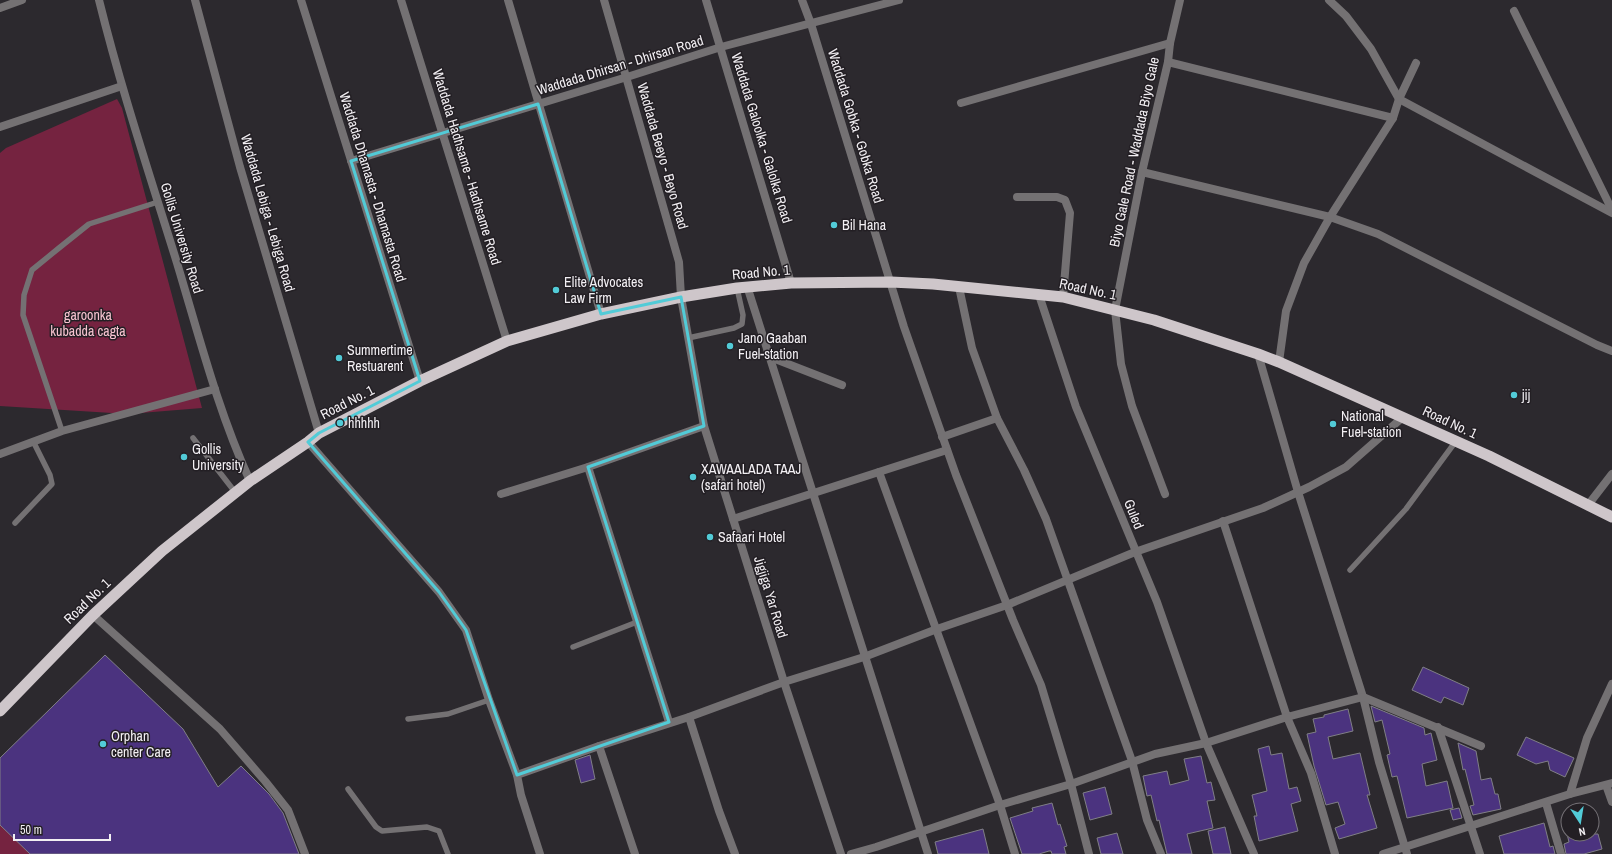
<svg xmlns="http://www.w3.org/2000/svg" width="1612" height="854" font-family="'Archivo Narrow',sans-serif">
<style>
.green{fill:#752340}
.building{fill:#4b337f;stroke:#807f86}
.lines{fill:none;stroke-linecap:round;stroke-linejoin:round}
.service{stroke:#747173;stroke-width:5.5}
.minor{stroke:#747173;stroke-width:8}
.tertiary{stroke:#747173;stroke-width:8}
.trunk{stroke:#cec6ca;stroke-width:11}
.marked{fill:none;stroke:#52cbd7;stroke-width:3;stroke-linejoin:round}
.poi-dot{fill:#52cbd7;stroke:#231f24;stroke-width:1.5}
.labels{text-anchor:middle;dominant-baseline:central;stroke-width:3;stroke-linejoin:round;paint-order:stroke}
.street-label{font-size:14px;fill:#f2eff3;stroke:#231f24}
.poi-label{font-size:14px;fill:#f2eff3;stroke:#231f24;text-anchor:start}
.park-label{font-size:14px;fill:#f7c3d0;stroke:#231f24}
</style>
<rect width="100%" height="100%" fill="#2c292e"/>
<!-- green -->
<g class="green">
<polygon points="117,99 122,108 202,408 128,414 0,406 0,153 6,148"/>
<polygon points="0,823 31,854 0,854"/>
</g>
<!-- building -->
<g class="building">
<polygon points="105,655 183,729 218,787 241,766 269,794 283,813 299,854 30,854 0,825 0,758"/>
<polygon points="1423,667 1469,688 1463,705 1444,697 1441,703 1412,690"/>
<polygon points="1371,706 1424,728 1425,735 1431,733 1437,760 1422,764 1426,786 1447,781 1453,808 1407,818 1397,776 1392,777 1387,755 1390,754 1382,720 1375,722"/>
<polygon points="1348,709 1353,731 1328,737 1333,759 1360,753 1370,795 1367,795 1377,828 1339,839 1335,828 1345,824 1338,802 1326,805 1314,766 1307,734 1316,732 1313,719 1324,717 1324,715"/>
<polygon points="1526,737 1574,758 1565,777 1550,770 1548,761 1536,764 1517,755"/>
<polygon points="1458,743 1476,751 1481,780 1491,778 1495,794 1498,794 1501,809 1473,815 1470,806 1474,805 1465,769 1463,770"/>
<polygon points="1269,746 1271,755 1282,753 1289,789 1297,787 1301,801 1291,804 1298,831 1259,841 1254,816 1257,816 1252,795 1267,791 1258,749"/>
<polygon points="590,755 595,779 581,783 575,760"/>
<polygon points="1201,756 1207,783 1211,782 1215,800 1207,801 1213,828 1187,834 1192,854 1167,854 1159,820 1157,821 1151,795 1147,796 1143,776 1167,771 1170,785 1189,780 1184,759"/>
<polygon points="1105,787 1112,814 1090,820 1083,793"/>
<polygon points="1052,803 1058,825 1060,824 1067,846 1064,847 1066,854 1052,854 1051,851 1049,851 1039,854 1022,854 1010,818 1033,811 1032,808"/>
<polygon points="1459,808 1462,818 1453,820 1450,810"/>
<polygon points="1544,823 1550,847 1553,846 1555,854 1504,854 1499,836"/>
<polygon points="1225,827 1231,854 1213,854 1208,831"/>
<polygon points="983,829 989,854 938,854 935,842"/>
<polygon points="1117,833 1123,854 1101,854 1097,838"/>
<polygon points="1567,834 1598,834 1602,849 1584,854 1566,854 1564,844 1569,842"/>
</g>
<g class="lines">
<!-- service -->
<g class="service">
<polyline points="688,338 734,328 742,324 743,315 737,288"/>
<polyline points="62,431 23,315 24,295 32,270 59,248 89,224 158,202"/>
<polyline points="193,438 235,492"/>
<polyline points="15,523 52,484 50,475 33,441"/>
<polyline points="1350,570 1406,509 1456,441"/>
<polyline points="573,647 637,622"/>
<polyline points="408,719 448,714 489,700"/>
<polyline points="348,789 376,827 382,831 427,827 439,831 448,854"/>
</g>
<!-- minor -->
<g class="minor">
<path d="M99 0C121 89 150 176 177 263 199 336 218 411 250 481"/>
<polyline points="195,0 240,167 319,433"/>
<polyline points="301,0 420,381"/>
<polyline points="401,0 507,341"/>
<polyline points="508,0 601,314"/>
<polyline points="604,0 679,262 681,297"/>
<polyline points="706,0 791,283"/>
<polyline points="802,0 811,24 904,327 956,475 1013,620 1041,685 1071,784 1089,854"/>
<polyline points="1329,0 1346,16 1371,49 1399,99 1612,213"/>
<polyline points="0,8 22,0"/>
<polyline points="1514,11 1612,210"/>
<polyline points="1168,62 1393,118"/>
<polyline points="961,103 1170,43"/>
<polyline points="0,127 122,86"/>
<polyline points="351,161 627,77 721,47 899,0"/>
<polyline points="1142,172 1330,217 1378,234 1597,345 1612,351"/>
<polyline points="1017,197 1057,197 1065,200 1070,213 1063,297"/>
<polyline points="747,286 928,854"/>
<polyline points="959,287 972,348 997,418 1024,470 1046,519 1132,761 1147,820 1161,854"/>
<polyline points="1039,295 1076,407 1157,602 1206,743 1254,854"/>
<polyline points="1258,354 1298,492 1363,697 1379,762 1407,854"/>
<polyline points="770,357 842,385"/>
<polyline points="1279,362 1286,311 1304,263 1330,217 1393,118 1399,99 1416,63"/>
<polyline points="942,437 997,418"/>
<polyline points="308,442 439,592 466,630 489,700 517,775"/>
<polyline points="0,454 62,431 215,389"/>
<polyline points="588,467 669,722"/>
<polyline points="879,472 1000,805 1015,854"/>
<polyline points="501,494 588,467 704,426"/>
<polyline points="1165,494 1132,406 1121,364 1115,310 1142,172 1168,62 1170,43 1180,0"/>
<polyline points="1588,505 1612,474"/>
<polyline points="733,519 947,450"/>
<polyline points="1223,521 1287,717 1363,697 1481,746"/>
<polyline points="93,615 220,729 265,781 288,810 305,854"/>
<polyline points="689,717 719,811 735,854"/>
<polyline points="1438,727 1480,854"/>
<polyline points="599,746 635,854"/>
<polyline points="1606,785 1612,802"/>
<polyline points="1570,794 1587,738 1612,684"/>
<polyline points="1546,803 1561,854"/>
<polyline points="540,854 521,795 517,775 599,746 689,717 784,682 864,657 937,629 1007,605 1135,552 1263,508 1309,487 1346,467 1403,417"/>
<polyline points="851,854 876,847 1000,805 1071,784 1155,754 1206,743 1287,717 1311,773 1335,854"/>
<polyline points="1383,854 1570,794 1612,783"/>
</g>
<!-- tertiary -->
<polyline class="tertiary" points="681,297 704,426 784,682 841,854"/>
<!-- trunk -->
<polyline class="trunk" points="0,711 93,615 162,551 250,481 308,442 319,433 420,381 507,341 601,314 681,297 737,288 791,283 891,282 933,284 1063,297 1154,320 1258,354 1279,362 1489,456 1612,517"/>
</g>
<!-- marked area -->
<path class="marked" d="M538 104 601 314 681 297 704 426 588 467 669 722 517 775 466 630 439 592 308 442 319 433 420 381 351 161Z"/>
<!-- markers -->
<g class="poi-dot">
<circle cx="834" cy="225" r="4"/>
<circle cx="556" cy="290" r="4"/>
<circle cx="730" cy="346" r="4"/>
<circle cx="339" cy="358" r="4"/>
<circle cx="1514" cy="395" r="4"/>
<circle cx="340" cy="423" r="4"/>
<circle cx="1333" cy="424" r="4"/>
<circle cx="184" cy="457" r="4"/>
<circle cx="693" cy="477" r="4"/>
<circle cx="710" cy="537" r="4"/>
<circle cx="103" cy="744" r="4"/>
</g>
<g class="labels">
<!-- street labels -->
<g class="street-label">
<text transform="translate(620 65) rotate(-17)">Waddada Dhirsan - Dhirsan Road</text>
<text transform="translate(856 126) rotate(73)">Waddada Gobka - Gobka Road</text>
<text transform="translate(762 138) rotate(73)">Waddada Galoolka - Galolka Road</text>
<text transform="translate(1134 152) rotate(-78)">Biyo Gale Road - Waddada Biyo Gale</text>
<text transform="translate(663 156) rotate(74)">Waddada Beeyo - Beyo Road</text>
<text transform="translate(467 167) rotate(73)">Waddada Hadhsame - Hadhsame Road</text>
<text transform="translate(373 187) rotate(73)">Waddada Dhamasta - Dhamasta Road</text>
<text transform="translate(268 213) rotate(74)">Waddada Lebiga - Lebiga Road</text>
<text transform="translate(182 238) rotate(73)">Gollis University Road</text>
<text transform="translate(761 272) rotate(-5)">Road No. 1</text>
<text transform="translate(1088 289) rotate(12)">Road No. 1</text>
<text transform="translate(347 402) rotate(-27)">Road No. 1</text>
<text transform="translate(1450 422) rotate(25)">Road No. 1</text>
<text transform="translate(1134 514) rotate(68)">Guled</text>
<text transform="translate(771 597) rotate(73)">Jigjiga Yar Road</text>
<text transform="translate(87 601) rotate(-44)">Road No. 1</text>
</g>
<!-- poi labels -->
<g class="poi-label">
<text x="842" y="225">Bil Hana</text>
<text x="564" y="282">Elite Advocates<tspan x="564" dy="16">Law Firm</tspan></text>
<text x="738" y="338">Jano Gaaban<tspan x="738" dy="16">Fuel-station</tspan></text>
<text x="347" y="350">Summertime<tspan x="347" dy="16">Restuarent</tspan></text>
<text x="1522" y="395">jij</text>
<text x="1341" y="416">National<tspan x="1341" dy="16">Fuel-station</tspan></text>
<text x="348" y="423">hhhhh</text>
<text x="192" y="449">Gollis<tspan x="192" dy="16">University</tspan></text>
<text x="701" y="469">XAWAALADA TAAJ<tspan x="701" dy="16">(safari hotel)</tspan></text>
<text x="718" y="537">Safaari Hotel</text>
<text x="111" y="736">Orphan<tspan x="111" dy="16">center Care</tspan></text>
</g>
<!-- park labels -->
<g class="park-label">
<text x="88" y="315">garoonka<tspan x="88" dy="16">kubadda cagta</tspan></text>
</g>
</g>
<!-- north arrow -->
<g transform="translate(1580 822) rotate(168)"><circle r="19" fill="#231f24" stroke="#767277"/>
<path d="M0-3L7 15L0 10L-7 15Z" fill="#52cbd7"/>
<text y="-6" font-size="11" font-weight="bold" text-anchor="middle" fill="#f2eff3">N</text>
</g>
<!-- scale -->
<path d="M14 834v6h96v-6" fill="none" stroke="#f2eff3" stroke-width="2"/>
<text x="20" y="834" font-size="12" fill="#f2eff3" stroke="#231f24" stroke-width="3" paint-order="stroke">50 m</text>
</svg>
